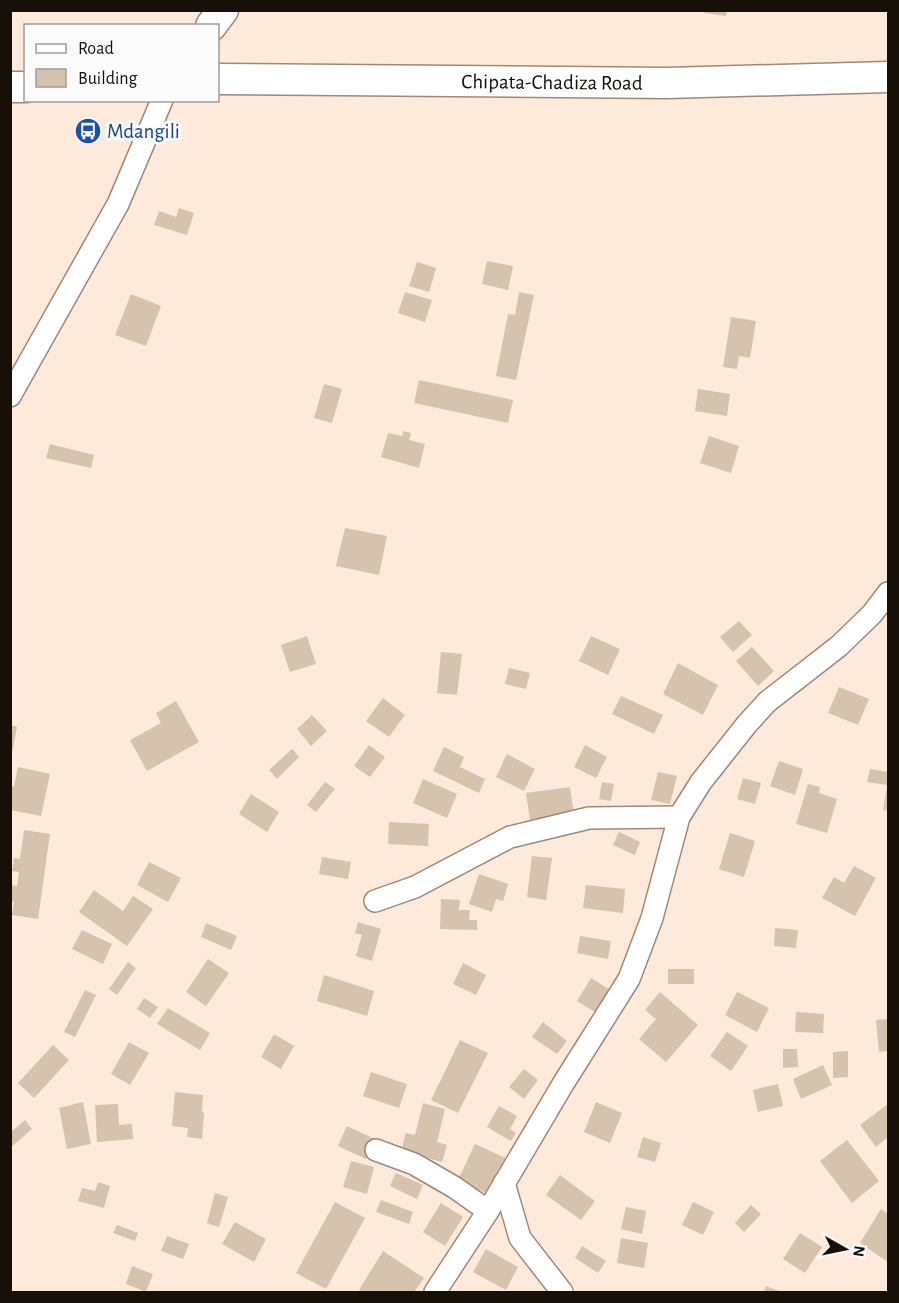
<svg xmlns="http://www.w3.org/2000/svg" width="899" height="1303" font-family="'Alegreya Sans',sans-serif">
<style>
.building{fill:#d5c3ad}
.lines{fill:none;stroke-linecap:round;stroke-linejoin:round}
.street-casing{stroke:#9e8978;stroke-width:24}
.secondary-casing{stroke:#9e8978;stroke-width:33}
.street{stroke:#fff;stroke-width:21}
.secondary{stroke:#fff;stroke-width:30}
.labels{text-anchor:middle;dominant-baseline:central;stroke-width:6;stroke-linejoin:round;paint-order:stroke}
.street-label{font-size:21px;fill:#171009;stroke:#fbfbfb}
.transit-label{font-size:21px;fill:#164399;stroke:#fbfbfb;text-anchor:start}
</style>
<rect width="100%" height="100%" fill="#fdeadb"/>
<!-- building -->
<g class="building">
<polygon points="705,10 727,10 726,16 704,13"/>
<polygon points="179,208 194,213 187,235 154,225 159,211 176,217"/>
<polygon points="487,261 513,266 508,290 482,284"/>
<polygon points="417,262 436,268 429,292 409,286"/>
<polygon points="405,292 432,300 425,322 398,313"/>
<polygon points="519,292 534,295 516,380 496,376 508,314 515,315"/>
<polygon points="131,294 161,306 146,346 115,335"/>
<polygon points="731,317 756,321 750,358 739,356 737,369 723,367"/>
<polygon points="419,380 513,400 508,423 414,403"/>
<polygon points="324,384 342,389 332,423 314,418"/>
<polygon points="698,389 730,394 727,416 695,411"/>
<polygon points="403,431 411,433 409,440 425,444 419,468 381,457 388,433 402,436"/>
<polygon points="709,436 739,446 731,473 700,463"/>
<polygon points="50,444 94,455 91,468 46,458"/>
<polygon points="345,528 387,536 379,575 336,566"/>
<polygon points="739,621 752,635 733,652 720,637"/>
<polygon points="307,636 316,664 290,672 281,645"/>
<polygon points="591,636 620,649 608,675 579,661"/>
<polygon points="752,647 774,671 758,686 736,661"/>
<polygon points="441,652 462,654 457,695 437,693"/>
<polygon points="678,663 718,685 703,715 663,694"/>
<polygon points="509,668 530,673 526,689 505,684"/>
<polygon points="839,687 869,699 858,725 828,713"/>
<polygon points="621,696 663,715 654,734 612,714"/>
<polygon points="383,698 405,715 389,737 366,721"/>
<polygon points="176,701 199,742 147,771 130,740 161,723 156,713"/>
<polygon points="312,715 327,731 311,746 297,729"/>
<polygon points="10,725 17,727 12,753 10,753"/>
<polygon points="369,745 385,757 370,777 354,766"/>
<polygon points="585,745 607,757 596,778 574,767"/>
<polygon points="444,747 464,757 460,767 485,779 479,793 433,771"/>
<polygon points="292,749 299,757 277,779 269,770"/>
<polygon points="507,754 535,769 524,791 496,777"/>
<polygon points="779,761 803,769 795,795 770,786"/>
<polygon points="18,767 50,774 41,816 10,810 10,786 14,787"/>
<polygon points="870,769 888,772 888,785 867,782"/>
<polygon points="658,772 677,776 670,804 651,800"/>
<polygon points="743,778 761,783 755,804 737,799"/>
<polygon points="423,779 457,794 447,818 413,803"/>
<polygon points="325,782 335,789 316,812 307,805"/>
<polygon points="602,782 614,784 611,801 599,799"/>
<polygon points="808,784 820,787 819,793 837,799 827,833 796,824"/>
<polygon points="887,786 888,786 888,811 883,810"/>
<polygon points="570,787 574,814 530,820 526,793"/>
<polygon points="251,794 279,812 267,832 239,814"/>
<polygon points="389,822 429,824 428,846 388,844"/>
<polygon points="24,830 50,834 38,919 12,915 14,902 10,901 10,885 17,886 19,872 12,871 14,858 20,859"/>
<polygon points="619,832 640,842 635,855 613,845"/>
<polygon points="730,833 755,841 744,877 719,869"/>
<polygon points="532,856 552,858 546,900 527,897"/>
<polygon points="322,857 351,862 348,879 319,874"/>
<polygon points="149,862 181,878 168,902 137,885"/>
<polygon points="854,866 876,878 855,916 822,898 834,877 844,883"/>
<polygon points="479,874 508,884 503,901 496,899 492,912 469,904"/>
<polygon points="586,885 625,889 623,913 583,908"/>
<polygon points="94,890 123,911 133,896 153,909 127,946 79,912"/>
<polygon points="441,899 460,900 459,910 470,910 469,920 477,920 477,930 440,929"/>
<polygon points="358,922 381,929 372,961 356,956 362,935 355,933"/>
<polygon points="206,923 237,936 231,950 201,937"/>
<polygon points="775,928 798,930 796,948 774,946"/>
<polygon points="82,930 112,944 103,964 72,949"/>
<polygon points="580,936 611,941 608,959 577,953"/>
<polygon points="208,959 229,973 206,1006 186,992"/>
<polygon points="128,962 136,968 117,995 109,989"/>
<polygon points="463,963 486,975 476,995 453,984"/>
<rect x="668" y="969" width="26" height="15"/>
<polygon points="324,975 374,991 367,1016 317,1001"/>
<polygon points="591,978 612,991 598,1014 577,1001"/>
<polygon points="85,990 96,995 75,1037 64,1032"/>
<polygon points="660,992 698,1025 666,1062 639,1039 656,1019 645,1010"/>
<polygon points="737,992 769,1008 757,1032 725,1015"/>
<polygon points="144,998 158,1007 150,1018 137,1009"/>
<polygon points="168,1008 210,1033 200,1050 157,1024"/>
<polygon points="796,1012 824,1014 823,1033 795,1032"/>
<polygon points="888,1019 888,1051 879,1052 876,1020"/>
<polygon points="543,1022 567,1041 557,1054 532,1037"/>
<polygon points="727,1032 748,1046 731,1071 710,1056"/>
<polygon points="274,1034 294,1046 281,1069 261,1057"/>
<polygon points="460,1040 488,1053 458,1113 431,1100"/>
<polygon points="129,1042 149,1053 130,1085 111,1074"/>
<polygon points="53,1045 69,1060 34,1098 18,1083"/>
<polygon points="783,1049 797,1049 798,1067 783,1068"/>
<polygon points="848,1051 848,1077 833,1078 833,1052"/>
<polygon points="823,1065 832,1085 801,1099 793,1079"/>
<polygon points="524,1069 538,1080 524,1099 509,1087"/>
<polygon points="371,1072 407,1084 399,1108 363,1096"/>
<polygon points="778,1084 783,1106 758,1112 753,1090"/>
<polygon points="175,1092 203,1095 202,1112 204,1113 202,1139 187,1137 188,1128 172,1126"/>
<polygon points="83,1102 91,1144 67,1149 59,1108"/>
<polygon points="596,1102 622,1113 610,1143 584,1132"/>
<polygon points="423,1103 445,1109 437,1142 447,1145 442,1162 401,1151 406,1133 415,1135"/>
<polygon points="118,1104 119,1125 132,1124 133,1139 97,1142 95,1105"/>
<polygon points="888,1104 888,1137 876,1147 860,1125"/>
<polygon points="499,1106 517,1116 510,1129 516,1133 511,1141 487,1127"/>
<polygon points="25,1120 32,1129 10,1148 10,1133"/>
<polygon points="347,1126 375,1139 366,1159 338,1146"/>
<polygon points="643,1137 661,1143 655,1162 637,1157"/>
<polygon points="847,1140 879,1181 852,1203 820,1161"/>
<polygon points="475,1144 510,1160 492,1196 458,1180"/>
<polygon points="351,1161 374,1167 367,1194 343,1187"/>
<polygon points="396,1173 423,1185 417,1199 390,1186"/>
<polygon points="560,1175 595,1201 581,1220 546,1195"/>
<polygon points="98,1182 110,1186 104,1208 78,1201 82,1188 95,1191"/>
<polygon points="215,1193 228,1197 219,1227 207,1223"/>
<polygon points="381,1200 413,1212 409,1224 376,1212"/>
<polygon points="335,1202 365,1218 326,1289 296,1273"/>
<polygon points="693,1202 714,1212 703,1235 682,1225"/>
<polygon points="441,1203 463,1217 445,1246 423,1232"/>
<polygon points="751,1205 761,1214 744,1232 735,1223"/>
<polygon points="626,1207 646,1211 642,1234 621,1229"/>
<polygon points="881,1209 888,1214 888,1262 860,1243"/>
<polygon points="235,1222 266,1239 254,1262 222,1244"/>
<polygon points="117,1225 138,1233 135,1241 113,1233"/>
<polygon points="800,1233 822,1247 805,1273 783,1259"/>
<polygon points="167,1236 189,1244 183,1259 161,1251"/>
<polygon points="621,1238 648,1243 644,1268 617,1263"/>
<polygon points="582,1246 606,1261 598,1273 575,1258"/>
<polygon points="486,1249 518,1267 506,1290 473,1272"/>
<polygon points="383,1251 424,1278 414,1292 363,1292 359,1290"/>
<polygon points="132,1266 153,1274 146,1292 126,1284"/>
<polygon points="766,1286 782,1292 764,1292"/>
</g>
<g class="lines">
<defs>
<g id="street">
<polyline points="10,396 118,204 162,100"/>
<polyline points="375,901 415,887 510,837 589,818 679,817"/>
<polyline points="376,1150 414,1164 454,1187 488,1211"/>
<polyline points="504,1183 520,1238 562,1292"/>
<polyline points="435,1292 488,1211 563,1084 629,979 652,918 679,817 701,782 747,724 767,702 839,646 872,614 888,593"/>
</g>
<g id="secondary">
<polyline points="211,26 223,10"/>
<path id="s1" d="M218 79 667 83 888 77"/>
<polyline points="10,87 26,87"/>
</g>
</defs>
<!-- street casing -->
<use href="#street" class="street-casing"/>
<!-- secondary casing -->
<use href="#secondary" class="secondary-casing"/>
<!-- street -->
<use href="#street" class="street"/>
<!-- secondary -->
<use href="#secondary" class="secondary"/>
</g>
<!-- icons -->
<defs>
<symbol id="bus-disc" viewBox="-11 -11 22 22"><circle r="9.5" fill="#1a4fb4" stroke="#fbfbfb"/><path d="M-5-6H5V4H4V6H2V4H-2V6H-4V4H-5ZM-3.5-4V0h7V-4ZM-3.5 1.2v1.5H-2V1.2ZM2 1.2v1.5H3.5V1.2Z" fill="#fff"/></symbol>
</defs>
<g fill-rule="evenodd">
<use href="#bus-disc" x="73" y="116" width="30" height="30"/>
</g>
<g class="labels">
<!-- street labels -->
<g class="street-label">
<text stroke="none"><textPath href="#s1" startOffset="334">Chipata-Chadiza Road</textPath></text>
</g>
<!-- transit labels -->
<g class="transit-label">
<text x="107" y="131">Mdangili</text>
</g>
</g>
<!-- border -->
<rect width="899" height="1303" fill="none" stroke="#171009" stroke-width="24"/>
<!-- legend -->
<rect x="24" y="24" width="195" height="78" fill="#fbfbfb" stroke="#a09d9a" stroke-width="1.5"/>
<rect x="36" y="44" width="30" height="9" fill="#ffffff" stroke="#a09d9a" stroke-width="1.5"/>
<text x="78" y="54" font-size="18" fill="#171009">Road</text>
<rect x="36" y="69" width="30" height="18" fill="#d5c3ad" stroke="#a09d9a" stroke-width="1.5"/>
<text x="78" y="84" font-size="18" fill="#171009">Building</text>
<!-- north arrow -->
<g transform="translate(845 1249) rotate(99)" stroke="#fbfbfb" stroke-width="4.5" paint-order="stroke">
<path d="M0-4.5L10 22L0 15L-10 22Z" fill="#171009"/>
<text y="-9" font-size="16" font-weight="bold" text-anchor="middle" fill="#171009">N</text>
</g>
</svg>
